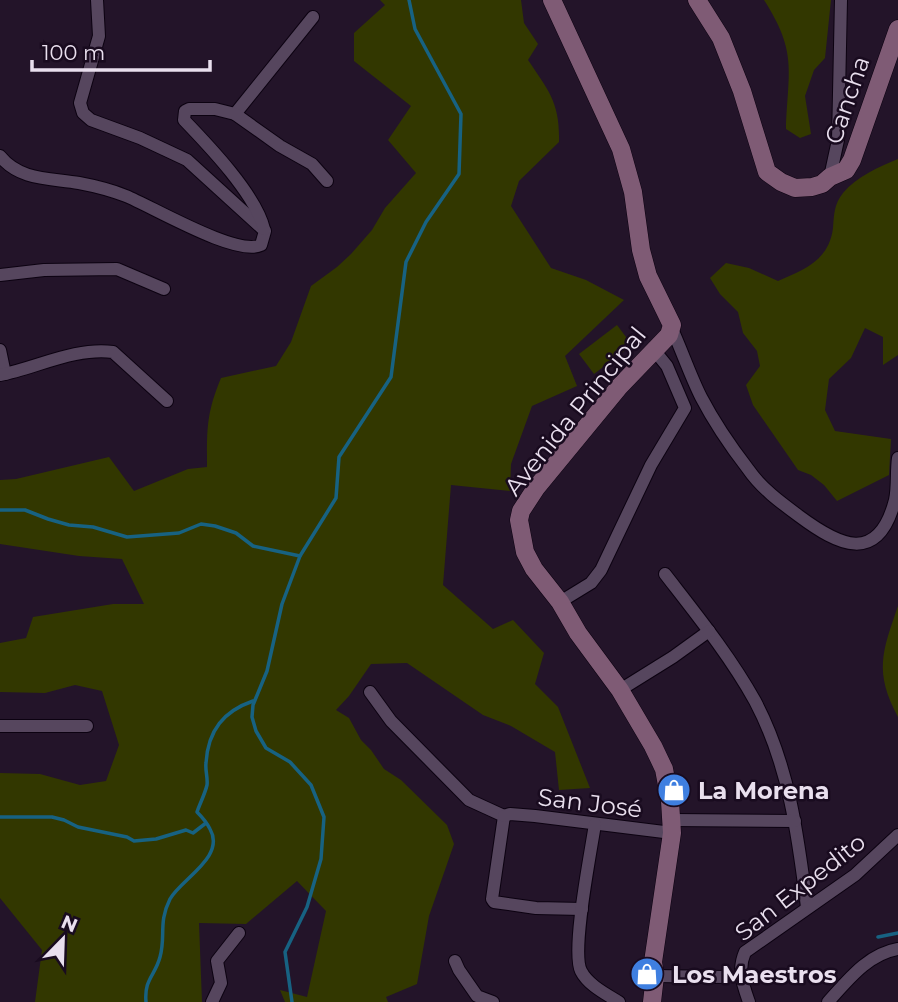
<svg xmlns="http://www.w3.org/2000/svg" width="898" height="1002" font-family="Montserrat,sans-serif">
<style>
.green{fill:#323700}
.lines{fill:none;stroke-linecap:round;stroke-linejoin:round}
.stream{stroke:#176282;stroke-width:3.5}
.street-casing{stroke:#0c0211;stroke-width:14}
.secondary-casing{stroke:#0c0211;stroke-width:19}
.street{stroke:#56465e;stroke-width:12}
.secondary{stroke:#7f5b75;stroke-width:18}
.labels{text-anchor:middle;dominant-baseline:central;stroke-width:5;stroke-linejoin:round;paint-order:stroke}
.street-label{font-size:24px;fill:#e9dfee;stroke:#190b1f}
.poi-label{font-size:24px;font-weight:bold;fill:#e9dfee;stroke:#190b1f;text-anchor:start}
</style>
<rect width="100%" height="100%" fill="#231429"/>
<!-- green -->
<g class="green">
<path d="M380 0H521L524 23 538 44 528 60C549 91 560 103 559 142L519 181 511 206 551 268 586 280 624 300 565 356 577 386 532 406 511 464 510 491 451 485 443 585 493 629 513 620 544 653 535 684 558 707 590 788 559 790 555 752 511 726 483 715 407 663 371 664 349 696 336 710 349 718 361 740 371 750 384 769 401 780 447 825 454 844 429 916 417 984 386 997 388 1002H285L280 990 307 997 326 911 297 881 246 924 199 923 202 1002H35L42 950 0 898V773L40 774 80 785 106 781 119 745 102 691 75 685 45 693 0 692V643L26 638 33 617 113 604H144L122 559 79 556 0 544V480L16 479 109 457 134 491 188 469 207 467C207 430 206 414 221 378L276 366 291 342 311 286 337 267 351 254 372 230 385 208 416 173 388 140 411 106 354 61V33L385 5Z"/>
<path d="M764 0H831L825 58 814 70 805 96 811 134 800 138 786 129C788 71 798 53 764 0Z"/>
<path d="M898 159V355L883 365V337L865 328 851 358 829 379 825 410 835 431 891 439 889 475 837 501 824 485 811 475 798 470 753 405 746 385 760 366 757 351 743 333 738 312 720 294 710 278 726 263 749 268 778 281C803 270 829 261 833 228 834 215 834 204 843 193 857 176 879 167 898 159Z"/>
<polygon points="617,325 632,345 594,374 579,354"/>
<path d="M898 606V717C874 672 882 652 898 606Z"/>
</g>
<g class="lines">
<!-- stream -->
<g class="stream">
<polyline points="0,510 25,510 48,519 69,525 93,527 127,537 179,533 201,524 215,526 236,533 253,546 300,556"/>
<polyline points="0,817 52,817 64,820 78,827 127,837 134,841 156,839 186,830 193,833 206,823"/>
<polyline points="878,937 898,933"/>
<path d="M146 1002C144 979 155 976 160 957 166 936 158 923 170 899 181 879 226 857 210 829 207 823 202 817 197 812 200 803 205 794 207 785 208 778 205 770 206 763 208 730 224 711 253 701"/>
<polyline points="292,1002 285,952 307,907 321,859 324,817 311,785 290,762 266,748 256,731 252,717 253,705 267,671 282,604 300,556 336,498 339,457 391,377 406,262 426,222 459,174 461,114 415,29 409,0"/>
</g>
<defs>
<g id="street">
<polyline points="235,114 313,17"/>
<path d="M0 156C20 181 51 178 79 183 95 186 111 190 126 196 153 207 237 257 261 245L265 231 187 160 140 138 91 120 83 113 80 103 99 36 97 0"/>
<polyline points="830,177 838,140 841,0"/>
<path d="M264 229C256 195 209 146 184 120L185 111 189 109H215L235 114 280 146 312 164 327 181"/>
<polyline points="0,275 44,270 117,269 164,289"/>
<path d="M672 329C682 351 690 375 701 397 714 422 731 447 748 469 761 488 780 502 799 516 838 545 878 566 895 500 898 486 896 472 898 458"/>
<polyline points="0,350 5,374"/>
<path d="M0 375C36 368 75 347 113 352L167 401"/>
<path d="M665 574C696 614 730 656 755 701 789 765 798 836 807 907"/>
<polyline points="560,602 591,583 601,570 651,465 685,408 667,366 654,350"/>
<polyline points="620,690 673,657 709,631"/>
<polyline points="370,692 391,721 469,800 504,816 492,899 494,902 536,908 582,909"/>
<polyline points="0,726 87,726"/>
<polyline points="504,816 510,814 535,816 672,833"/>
<polyline points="672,820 795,821"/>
<path d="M595 824C591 851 571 951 581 971 588 985 606 994 619 1002"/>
<polyline points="455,961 459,970 477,996 493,1002"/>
<polyline points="655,976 725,977"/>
<polyline points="212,1002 221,983 217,961 239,933"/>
<path d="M749 1002C743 985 737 970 745 952L855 875 898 835"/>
<path d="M828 1002C848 980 868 954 898 949"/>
</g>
<g id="secondary">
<polyline points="552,0 621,149 633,192 641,250 648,276 672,325 669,335 619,387 536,488 521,511 519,520 525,552 534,569 560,602 578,633 620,690 653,746 664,769 670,801 672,833 653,962 655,976 652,1002"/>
<polyline points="697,0 721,38 742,91 767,172 781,182 795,188 812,187 822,184 830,177 846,170 852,160 898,29"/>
</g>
</defs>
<!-- street casing -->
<use href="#street" class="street-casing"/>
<!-- secondary casing -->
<use href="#secondary" class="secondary-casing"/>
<!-- street -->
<use href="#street" class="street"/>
<!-- secondary -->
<use href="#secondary" class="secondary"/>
</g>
<!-- icons -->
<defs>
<symbol id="shop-disc" viewBox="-11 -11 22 22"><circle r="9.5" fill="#3f7fe0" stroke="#190b1f"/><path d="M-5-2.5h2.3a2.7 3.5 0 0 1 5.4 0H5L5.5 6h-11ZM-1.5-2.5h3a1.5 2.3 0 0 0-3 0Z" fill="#fff"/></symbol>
</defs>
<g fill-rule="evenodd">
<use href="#shop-disc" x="655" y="771" width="38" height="38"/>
<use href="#shop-disc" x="628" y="955" width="38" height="38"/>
</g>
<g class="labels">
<!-- street labels -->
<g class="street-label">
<text transform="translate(847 100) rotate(-71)">Cancha</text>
<text transform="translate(575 411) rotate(-51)">Avenida Principal</text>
<text transform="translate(590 803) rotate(7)">San José</text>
<text transform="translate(800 887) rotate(-38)">San Expedito</text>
</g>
<!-- poi labels -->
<g class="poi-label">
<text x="698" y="790">La Morena</text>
<text x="672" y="974">Los Maestros</text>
</g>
</g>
<!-- north arrow -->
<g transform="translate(63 939) rotate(23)" stroke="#190b1f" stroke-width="5" paint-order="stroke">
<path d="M0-5L12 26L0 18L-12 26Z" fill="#e9dfee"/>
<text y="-10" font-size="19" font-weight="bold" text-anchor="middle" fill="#e9dfee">N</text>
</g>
<!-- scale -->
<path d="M32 60v10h178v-10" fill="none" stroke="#e9dfee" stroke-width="3.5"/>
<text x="42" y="60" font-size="21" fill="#e9dfee" stroke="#190b1f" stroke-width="5" paint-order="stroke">100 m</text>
</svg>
